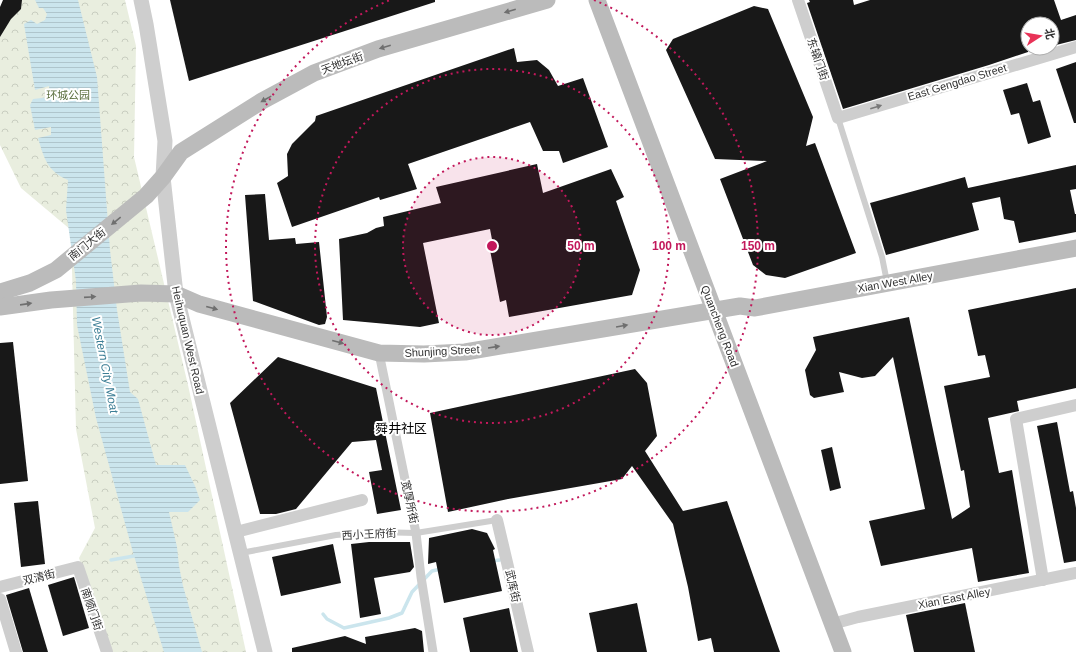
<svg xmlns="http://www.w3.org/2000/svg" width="1076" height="652" font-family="Helvetica,'Noto Sans SC',sans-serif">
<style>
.park{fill:url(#park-crowns)}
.water{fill:url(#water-rules)}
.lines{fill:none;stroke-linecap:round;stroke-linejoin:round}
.stream{stroke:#cbe5ed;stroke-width:3.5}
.building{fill:#181818}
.service{stroke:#cecece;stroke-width:6}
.pedestrian{stroke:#cecece;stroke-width:9}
.minor{stroke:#cecece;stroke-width:12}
.tertiary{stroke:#cecece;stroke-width:15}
.secondary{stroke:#bbb;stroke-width:17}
.oneway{fill:#6f6f6f}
.oneway2{fill:#787878}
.ring{fill:none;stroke:#c2185b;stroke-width:2;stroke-dasharray:2 4}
.labels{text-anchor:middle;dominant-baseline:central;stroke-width:4;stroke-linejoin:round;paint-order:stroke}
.street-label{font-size:11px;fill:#313131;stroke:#fff}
.park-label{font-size:11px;fill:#5a6e3d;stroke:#fff}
.water-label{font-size:12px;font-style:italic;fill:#3c7e95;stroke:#fff}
.quarter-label{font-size:13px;fill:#000;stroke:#fff}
.centre{fill:#c2185b;stroke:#fff;stroke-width:2}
.ring-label{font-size:12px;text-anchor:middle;font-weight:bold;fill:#c2185b;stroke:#fff;stroke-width:4;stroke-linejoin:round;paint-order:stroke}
</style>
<defs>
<pattern id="park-crowns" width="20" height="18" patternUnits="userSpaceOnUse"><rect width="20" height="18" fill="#e9eedf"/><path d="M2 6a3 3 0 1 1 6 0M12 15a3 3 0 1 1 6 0" fill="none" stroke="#c8cdc0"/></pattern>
<pattern id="water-rules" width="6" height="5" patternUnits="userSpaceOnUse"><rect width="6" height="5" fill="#cbe5ed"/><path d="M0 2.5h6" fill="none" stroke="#afc5cc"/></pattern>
</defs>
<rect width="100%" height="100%" fill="#fff"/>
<!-- park -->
<polygon class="park" points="10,0 125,0 136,46 134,157 188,385 246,652 111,652 79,558 95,528 76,429 71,230 21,188 0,145 0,35"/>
<!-- water -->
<path class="water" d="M35 0H78L97 77 110 250 117 310 130 392 138 399 156 465H185L195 486 200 500 188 512H169L177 547 179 566 183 586 202 652H164L134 556 96 418 77 325 76 281 66 210 68 180C47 171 44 158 38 138L51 135V127L35 130 30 105 33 99 50 97 49 86 35 90 24 24 31 20 37 24 45 20 47 14 43 8H39Z"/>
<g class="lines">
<!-- stream -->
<g class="stream">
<polyline points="111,560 134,556"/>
<polyline points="491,561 500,560"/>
<polyline points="323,614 327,619 344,628 389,618 402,613 412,592 432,571 441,569"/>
</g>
</g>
<!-- building -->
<g class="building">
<polygon points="3,0 22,0 21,9 11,19 0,37 0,7"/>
<polygon points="170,0 435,0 435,2 189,81"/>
<polygon points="809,0 853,0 854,5 870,0 1054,0 1061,20 1076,15 1076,40 1052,46 1052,24 1028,24 1028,52 989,65 843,109 807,3 810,2"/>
<polygon points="754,6 768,9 813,117 806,146 815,143 856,253 785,278 766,275 753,265 720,179 767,161 715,159 666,50 673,39"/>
<polygon points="514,48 517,62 537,60 549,70 558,86 583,78 608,147 563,163 559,151 543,151 530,122 408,164 417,189 380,200 379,197 292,227 277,183 288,176 287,154 292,144 315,121 316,116"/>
<polygon points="1076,62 1076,123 1074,123 1056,69"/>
<polygon points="1027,83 1033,102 1040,100 1051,137 1028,144 1019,113 1011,115 1003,90"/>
<polygon points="537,164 543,193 611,169 624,197 616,201 640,270 632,295 509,317 506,300 500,302 490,250 494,250 490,229 423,243 439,323 420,327 343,320 339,239 367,233 376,228 384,226 383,217 441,203 436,187"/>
<polygon points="1076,165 1076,189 1070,190 1075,214 1076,214 1076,232 1019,243 1014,221 1004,219 1000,197 972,203 979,230 886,255 870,203 965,177 968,188"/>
<polygon points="265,194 269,240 295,238 296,244 319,242 327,317 325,324 319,325 253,301 245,195"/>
<polygon points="1076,288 1076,388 1017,401 1019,411 988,418 999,473 1012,470 1029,573 978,582 972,548 881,566 869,521 925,509 893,357 875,376 862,378 839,372 844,392 814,398 810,395 805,370 816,350 813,337 909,317 952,519 970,507 964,470 961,471 944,386 990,377 985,355 978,356 968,310"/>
<polygon points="13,342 28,481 0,484 0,343"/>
<polygon points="278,357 376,388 401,510 377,514 369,472 382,470 376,440 352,442 296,509 276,514 260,514 230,403"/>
<polygon points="635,369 647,383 657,436 645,451 683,511 727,501 780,652 714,652 711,638 698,641 688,587 673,524 632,466 622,479 508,499 448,512 430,413"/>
<polygon points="1057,422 1070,492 1073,491 1076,508 1076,561 1064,563 1037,426"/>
<polygon points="832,447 841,488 830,491 821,450"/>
<polygon points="38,501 45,564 21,567 14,503"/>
<polygon points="472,529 487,533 495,549 493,550 502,591 444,603 436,562 428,564 429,538"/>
<polygon points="369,542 410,542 414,567 410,572 374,578 381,614 360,618 351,544"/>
<polygon points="333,544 341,583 281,596 272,557"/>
<polygon points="74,577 89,628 63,636 48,585"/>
<polygon points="29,588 48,652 23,652 6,595"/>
<polygon points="637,603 647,652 597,652 589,613"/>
<polygon points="965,603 975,652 914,652 906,615"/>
<polygon points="509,608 518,652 470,652 463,618"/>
<polygon points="415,628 422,631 424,652 292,652 292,648 345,636 366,644 365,637"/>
</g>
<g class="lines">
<!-- service -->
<g class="service">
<polyline points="838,118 882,257 887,282"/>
<polyline points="241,553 336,535 375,532 416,533 497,520"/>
</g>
<!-- pedestrian -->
<polyline class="pedestrian" points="379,353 416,533 421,577 433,652"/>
<!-- minor -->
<g class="minor">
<polyline points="798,0 838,118 1076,47"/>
<polyline points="497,520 528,652"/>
<polyline points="236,532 362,500"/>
<polyline points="1043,580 1016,419 1076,405"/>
<polyline points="0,587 78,567 107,652"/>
<polyline points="0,599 16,652"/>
<polyline points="832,624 858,617 1076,573"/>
</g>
<!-- tertiary -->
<polyline class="tertiary" points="141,0 146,24 165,141 163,177 176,294 265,652"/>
<!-- secondary -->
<g class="secondary">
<polyline points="597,0 843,652"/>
<polyline points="0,292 30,283 56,270 146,196 163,177 181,152 262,101 314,73 378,49 547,0"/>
<polyline points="0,307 51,300 141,293 176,294 199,304 379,353 424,354 465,352 740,306 755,308 1076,248"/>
</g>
</g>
<!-- one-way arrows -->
<defs><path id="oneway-solid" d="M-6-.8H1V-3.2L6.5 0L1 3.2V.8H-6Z"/></defs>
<g class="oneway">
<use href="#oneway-solid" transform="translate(510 11) rotate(164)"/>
<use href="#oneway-solid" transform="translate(385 47) rotate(164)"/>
<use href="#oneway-solid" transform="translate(266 99) rotate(151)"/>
<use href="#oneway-solid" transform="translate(116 221) rotate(141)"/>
<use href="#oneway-solid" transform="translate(90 297) rotate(-4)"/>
<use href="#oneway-solid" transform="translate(26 304) rotate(-8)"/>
<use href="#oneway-solid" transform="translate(212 308) rotate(15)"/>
<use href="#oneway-solid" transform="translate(622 326) rotate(-10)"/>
<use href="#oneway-solid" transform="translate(338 342) rotate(15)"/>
<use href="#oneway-solid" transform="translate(494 347) rotate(-9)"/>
</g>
<use class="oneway2" href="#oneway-solid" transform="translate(876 107) rotate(-17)"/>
<!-- distance rings -->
<circle cx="492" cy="246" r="89" fill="#c2185b" fill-opacity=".12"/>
<g class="ring">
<circle cx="492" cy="246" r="89"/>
<circle cx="492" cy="246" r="177"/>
<path d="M594 0A266 266 0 1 1 390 0"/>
</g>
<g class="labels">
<!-- street labels -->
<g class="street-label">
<text transform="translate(818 59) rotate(71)">东辕门街</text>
<text transform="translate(342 63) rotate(-20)">天地坛街</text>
<text transform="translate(957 82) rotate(-17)">East Gengdao Street</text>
<text transform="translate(87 244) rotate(-39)">南门大街</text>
<text transform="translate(895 282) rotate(-10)">Xian West Alley</text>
<text transform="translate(720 326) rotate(69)">Quancheng Road</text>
<text transform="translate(188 340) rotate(77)">Heihuquan West Road</text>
<text transform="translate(442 351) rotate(-3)">Shunjing Street</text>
<text transform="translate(410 502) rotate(78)">宽厚所街</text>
<text transform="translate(369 534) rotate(-3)">西小王府街</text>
<text transform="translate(39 577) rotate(-14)">双清街</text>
<text transform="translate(513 586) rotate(77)">武库街</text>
<text transform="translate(954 598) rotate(-11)">Xian East Alley</text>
<text transform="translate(92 609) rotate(71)">南顺门街</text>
</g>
<!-- park labels -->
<g class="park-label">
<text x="68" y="95">环城公园</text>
</g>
<!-- water labels -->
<g class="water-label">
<text transform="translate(105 365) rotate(79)">Western City Moat</text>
</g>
<!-- quarter labels -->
<g class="quarter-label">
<text x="401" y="428">舜井社区</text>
</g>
</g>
<circle cx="492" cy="246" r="6" class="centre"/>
<g class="ring-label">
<text x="581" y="250">50 m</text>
<text x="669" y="250">100 m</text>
<text x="758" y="250">150 m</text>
</g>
<!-- north arrow -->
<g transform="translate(1040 36) rotate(78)"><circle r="19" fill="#ffffff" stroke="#adadad"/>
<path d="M0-3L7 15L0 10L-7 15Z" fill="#e83257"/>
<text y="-6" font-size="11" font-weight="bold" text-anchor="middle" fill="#313131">北</text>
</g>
</svg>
